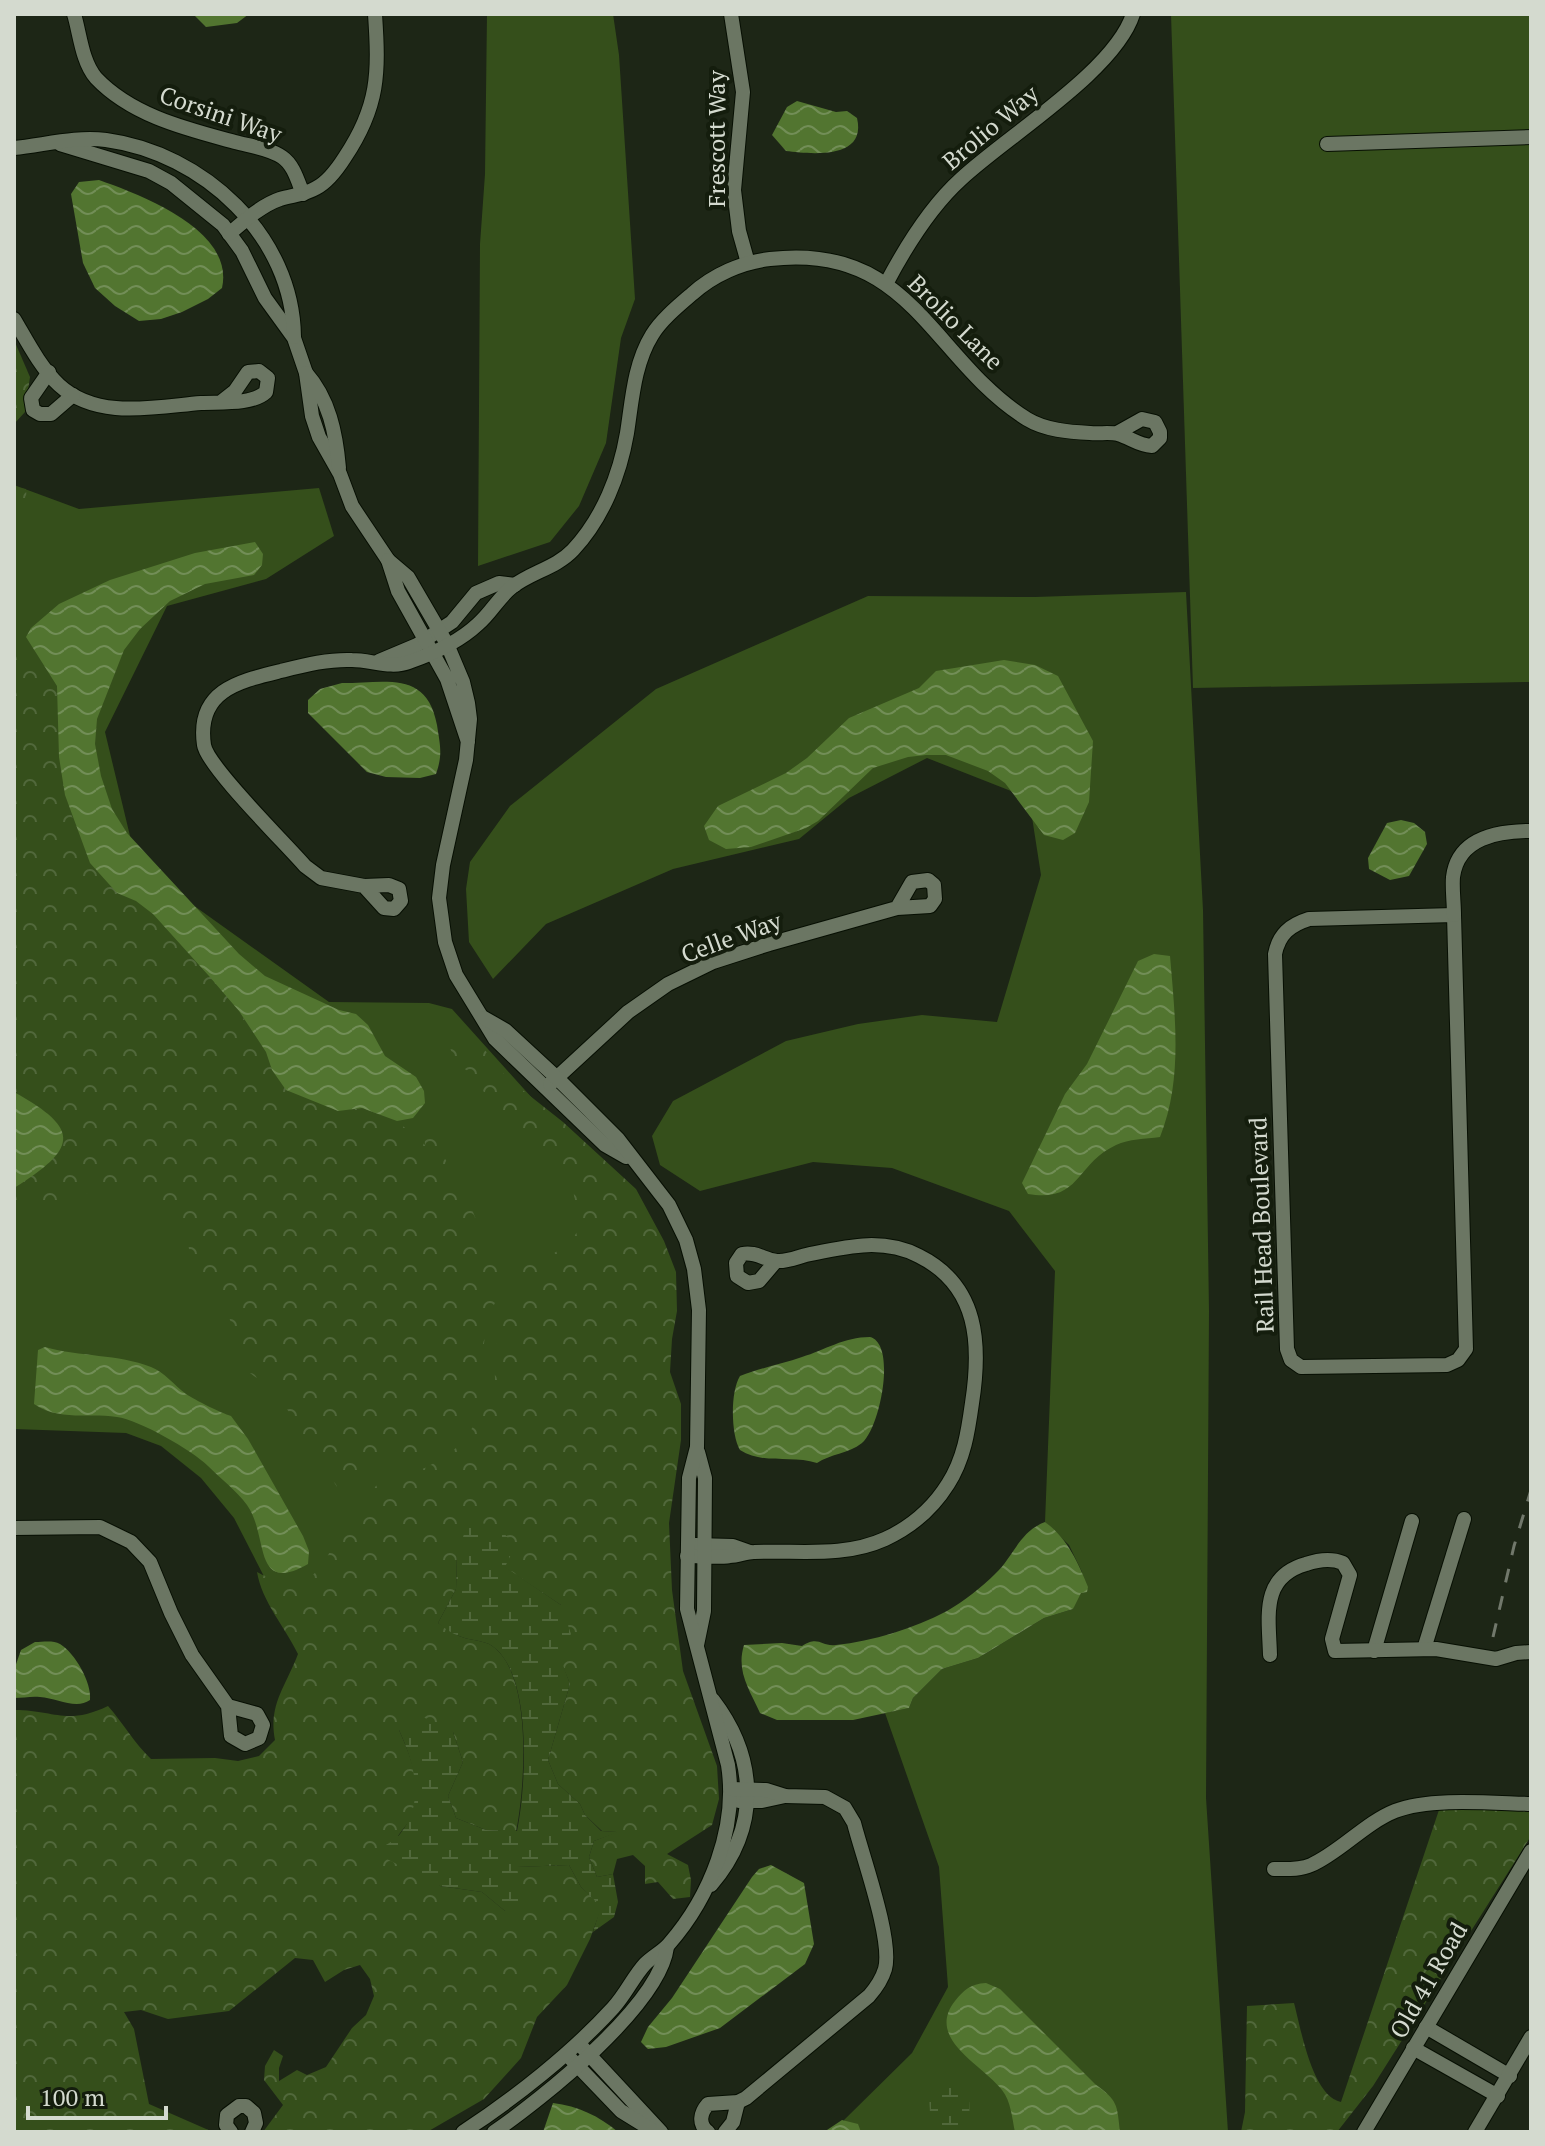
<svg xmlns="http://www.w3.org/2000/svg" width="1545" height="2146" font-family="'PT Serif',serif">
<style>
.green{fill:#354f1b}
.forest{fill:url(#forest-crowns)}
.wetland{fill:url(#wetland-marsh)}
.water{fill:url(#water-waves)}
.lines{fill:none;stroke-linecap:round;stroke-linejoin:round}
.minor-casing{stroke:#070f03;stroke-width:16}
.minor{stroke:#6b7663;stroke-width:14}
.rail{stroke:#71786b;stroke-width:3;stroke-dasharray:14 14;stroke-linecap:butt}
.labels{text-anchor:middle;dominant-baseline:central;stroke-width:8;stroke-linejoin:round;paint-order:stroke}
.street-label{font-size:24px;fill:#d4dacf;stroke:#141d0d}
</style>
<defs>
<pattern id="forest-crowns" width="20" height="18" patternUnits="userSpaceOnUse" patternTransform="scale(2)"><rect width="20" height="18" fill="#354f1b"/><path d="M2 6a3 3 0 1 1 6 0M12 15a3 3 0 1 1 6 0" fill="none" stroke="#51683b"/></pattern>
<pattern id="wetland-marsh" width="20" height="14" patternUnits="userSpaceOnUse" patternTransform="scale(2)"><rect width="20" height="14" fill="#354f1b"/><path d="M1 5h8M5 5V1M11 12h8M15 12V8" fill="none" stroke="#51683b"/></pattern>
<pattern id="water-waves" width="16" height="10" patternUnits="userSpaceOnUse" patternTransform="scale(2)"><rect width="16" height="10" fill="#527530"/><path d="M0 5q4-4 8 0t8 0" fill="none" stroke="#728e57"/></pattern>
</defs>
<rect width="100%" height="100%" fill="#1d2616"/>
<!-- green -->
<g class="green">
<polygon points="487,14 613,14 619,55 635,299 621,338 606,443 579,506 550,542 478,566 480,244 485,174"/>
<polygon points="1171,14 1531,14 1531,682 1193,688"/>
<polygon points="14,485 79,509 319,488 334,536 266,579 167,606 105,732 137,865 329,1002 429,1003 452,1009 587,1159 633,1198 461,1475 319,1594 272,1592 234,1518 201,1478 161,1446 126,1433 14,1429"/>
<polygon points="1186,592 1203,910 1209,1311 1206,1798 1228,2132 847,2132 844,2120 912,2053 948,1987 939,1867 885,1713 909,1708 913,1698 942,1669 978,1658 1044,1618 1073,1609 1082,1572 1069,1545 1045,1522 1055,1271 1009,1211 892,1168 813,1162 700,1191 660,1165 652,1136 673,1101 786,1041 858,1024 922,1015 997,1022 1041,875 1029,798 927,758 849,798 799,839 673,869 546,924 493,979 469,942 466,889 470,862 510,806 656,689 868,596 1035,597"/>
</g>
<!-- forest -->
<g class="forest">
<polygon points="14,340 30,377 25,412 14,424"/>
<polygon points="14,487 26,489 27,507 14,510"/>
<path d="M23 649C35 659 49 670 56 685 64 703 56 737 59 758 62 783 77 841 90 863 104 888 129 894 150 912 187 943 258 1026 272 1070L338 1111 362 1108 397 1121 425 1145 424 1131 432 1129C440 1143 441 1157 452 1168 453 1191 460 1190 470 1206 477 1218 478 1230 483 1242 488 1254 500 1266 506 1279L487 1320 481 1367 483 1382 476 1400 449 1434 436 1445 419 1453 380 1463 358 1484 339 1490 276 1392 250 1373 246 1356 219 1295 203 1277 191 1259 188 1244 163 1205 149 1194 124 1187 101 1189 37 1208 14 1206V653Z"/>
<path d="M471 1041 485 1050 506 1077 563 1122 636 1189 664 1241 676 1272 677 1311 672 1339 670 1372 681 1404V1440L669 1523 672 1590 683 1671 717 1766 719 1799 712 1825 667 1854 688 1865 691 1880 690 1897 673 1899 658 1882 645 1884V1866L633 1855 617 1859 613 1874 597 1877 589 1857 594 1841 617 1832 602 1831 585 1815 580 1804 558 1784 548 1760 570 1684 557 1652 561 1605 504 1567 457 1554 456 1589 438 1623C445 1627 452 1633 459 1636 468 1640 480 1640 489 1644 534 1669 525 1788 516 1832L486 1830 456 1818 448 1796 463 1762 453 1732 399 1730C410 1755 423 1786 413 1814 410 1821 403 1829 398 1836L440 1886 482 1892 505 1911 516 1867 569 1865 581 1887 602 1906 590 1939 567 1985 537 2017 521 2058 484 2099 427 2132H263L283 2105 264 2080 265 2066 274 2050 283 2056 279 2068V2081L297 2070 307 2075 326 2067 352 2028 366 2015 374 1996 370 1979 360 1965 344 1970 325 1982 313 1960 295 1958 229 2011 168 2019 141 2010 124 2012 134 2029 149 2104 213 2132H14V1710C55 1710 66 1726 108 1706 124 1724 134 1743 151 1759L215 1758 238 1761 259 1756 275 1740C268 1705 286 1686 298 1654 285 1627 262 1602 257 1572 313 1602 334 1560 340 1510L356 1509 370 1491 387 1477 404 1471 425 1468 445 1457 462 1443 489 1403 495 1379 494 1353 510 1302 521 1289 522 1267 567 1247 579 1229 571 1175 556 1158 533 1139 509 1125 468 1071 456 1064 449 1045Z"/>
<path d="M1531 1801V1836L1373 2086 1337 2132H1241L1245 2112 1247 2006 1294 2003C1301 2029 1312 2096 1341 2102L1440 1807Z"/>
</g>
<!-- wetland -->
<g class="wetland">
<path d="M468 1523 496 1524 515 1546 505 1567 561 1605 571 1634 558 1652 570 1684 548 1760 558 1784 580 1804 585 1815 601 1831 619 1832 594 1841 589 1857 597 1877 613 1874 618 1902 614 1917 593 1932 601 1906 581 1887 569 1865 517 1867 522 1900 505 1911 482 1892 440 1886 373 1852C381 1847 394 1842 400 1834 426 1802 414 1763 399 1730L423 1717 453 1732 463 1762 448 1796 456 1818 486 1830 517 1831C526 1788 534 1669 489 1644 480 1640 468 1640 459 1636 451 1633 444 1628 438 1623L456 1589 457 1554Z"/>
<polygon points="948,2079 969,2094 970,2132 931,2132 929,2094"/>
</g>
<!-- water -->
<g class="water">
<polygon points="193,14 249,14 237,23 206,27"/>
<path d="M797 101 836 112 847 111 857 118C867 160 811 154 786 151L772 135 787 107Z"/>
<path d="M99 180C141 195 235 230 222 288L208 299 182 312 161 319 139 321 115 306 95 288 83 263 71 194 79 182Z"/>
<polygon points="255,542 263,554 262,565 254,575 205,584 170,601 140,629 124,650 97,719 95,744 101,776 112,809 127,833 239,954 265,976 339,1010 356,1014 368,1025 385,1056 416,1077 424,1091 425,1103 413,1118 397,1121 362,1108 338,1111 286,1090 272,1070 266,1052 239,1011 209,976 153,914 136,901 117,893 90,863 65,795 59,757 57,686 26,637 31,628 59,604 110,580 195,553"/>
<polygon points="1004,660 1035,665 1058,676 1093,741 1089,802 1075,833 1063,840 1044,835 1005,783 988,771 946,755 926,755 908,757 873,768 818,821 806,828 751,847 726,849 709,840 704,826 718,806 786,773 807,758 849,718 919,688 936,671"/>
<path d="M342 683C386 683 427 670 437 725 440 745 443 754 436 774L420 778 386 777 367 772 308 713V700L320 689Z"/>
<polygon points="1401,820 1414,823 1425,832 1427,844 1409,876 1390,880 1369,869 1368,858 1387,823"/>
<path d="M1154 954 1170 956C1175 1016 1183 1080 1160 1137 1145 1139 1129 1139 1116 1145 1075 1164 1081 1203 1028 1194L1022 1183 1065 1094 1087 1064 1138 961Z"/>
<path d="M14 1092C83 1130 76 1149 14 1188Z"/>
<path d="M870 1337C897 1344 880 1428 862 1443 848 1454 830 1454 817 1463 791 1455 764 1465 740 1450 731 1435 730 1392 740 1376 760 1368 782 1364 802 1357 825 1350 844 1337 870 1337Z"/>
<path d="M45 1347C80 1357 118 1354 151 1367 164 1372 174 1385 186 1394 195 1400 221 1413 231 1416L248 1439 303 1536 309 1551 308 1564C252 1596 269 1535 247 1505 237 1491 220 1478 208 1466 192 1450 139 1420 117 1417 88 1412 61 1422 34 1404L38 1350Z"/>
<path d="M1045 1522C1067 1538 1078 1562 1088 1587L1087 1592 1081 1593 1073 1609 1044 1618 978 1658 942 1669 913 1698 909 1708 853 1720H777L760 1713C749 1689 736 1671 744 1645L782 1643 802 1646C819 1635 821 1647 836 1645 873 1641 913 1629 947 1611 963 1602 982 1587 995 1574 1014 1556 1019 1532 1045 1522Z"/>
<path d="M35 1642C43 1642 53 1640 60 1644 75 1653 92 1683 90 1700 76 1710 57 1698 40 1697 31 1696 23 1698 14 1698V1670L21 1650Z"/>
<polygon points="771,1865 804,1883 814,1944 805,1964 720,2028 666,2047 648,2049 641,2042 648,2027 672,1998 752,1877 759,1869"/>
<path d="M986 1983 1000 1989 1095 2084C1118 2101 1117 2104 1120 2132H1015C1012 2118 1011 2101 1002 2090 983 2065 925 2039 955 2001 964 1990 970 1984 986 1983Z"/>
<path d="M553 2103C578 2106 599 2116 618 2132H543Z"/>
<polygon points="842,2120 858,2124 861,2132 824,2132"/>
</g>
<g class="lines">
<defs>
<g id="minor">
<path d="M74 14C80 34 82 62 96 78 132 116 187 129 235 142 250 146 269 148 282 157 294 165 298 182 303 194"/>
<polyline points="731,14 743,92 734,190 739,231 748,263"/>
<polyline points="60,144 149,171 171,183 223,225 242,251 265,298 294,338 306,373 312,416 319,437 340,474 352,506 388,560"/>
<polyline points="1327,144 1531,137"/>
<path d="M14 148C44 145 76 136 106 140 203 153 293 236 294 337"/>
<path d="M229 234C244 221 262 205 280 199 293 195 304 195 316 188 328 182 338 168 345 157 379 106 379 73 375 14"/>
<path d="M886 284C906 246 930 207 961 179 1007 136 1115 71 1133 14"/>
<path d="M14 319C27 341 40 367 59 385 97 420 154 407 201 403 221 402 252 405 266 392L268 378 259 371 248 372 235 391 221 402"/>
<polyline points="49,372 31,398 33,410 40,414 51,414 73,395"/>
<path d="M306 373C329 399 336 433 339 468"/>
<polyline points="379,661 417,645 452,622 476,593 499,583 515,585"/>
<polyline points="468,742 447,679 398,591 388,560 408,577 447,644 463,682 468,703 470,719 466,760 443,865 439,898 445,942 456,975 495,1039 605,1145 626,1157"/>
<path d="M364 886 389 885 399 889 401 901 394 909 384 908 364 886 321 878 305 866C286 844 207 766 204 745 196 690 240 681 281 671 305 665 328 659 352 660 371 660 391 669 409 662 432 654 460 641 478 624 491 613 499 597 512 587 531 572 556 568 573 550 603 518 620 474 627 433 632 401 634 364 652 335 661 320 678 306 692 294 713 275 742 262 770 259 912 242 931 359 1027 419 1045 430 1069 432 1090 433 1099 434 1110 432 1118 434 1131 438 1138 445 1152 446L1160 438V432L1155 422 1142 419 1117 433"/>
<path d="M1454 915 1466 1349 1458 1360 1447 1365 1301 1367 1291 1360 1287 1349 1275 954C1279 934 1290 925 1309 919Z"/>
<path d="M1454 915C1454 903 1452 889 1453 877 1458 837 1499 831 1531 831"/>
<polyline points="550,1084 628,1012 668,984 713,962 769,944 897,908 930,906 935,899 934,885 928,880 912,882 897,908"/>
<polyline points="14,1528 100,1527 131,1542 150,1562 171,1613 192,1655 228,1706 231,1736 245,1744 259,1738 263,1725 257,1714 228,1706"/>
<polyline points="695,1545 733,1546 750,1552"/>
<path d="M687 1556C701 1556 716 1558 730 1556 738 1556 746 1552 754 1552 798 1550 843 1558 885 1539 911 1527 933 1508 948 1484 964 1459 968 1432 972 1403 981 1345 979 1286 919 1256 882 1237 845 1247 806 1255 798 1257 786 1262 777 1261 764 1260 756 1251 742 1254L736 1263 737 1276 748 1283 759 1281 776 1261"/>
<polyline points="697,1645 704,1611 705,1478 698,1452"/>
<polyline points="1424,1649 1464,1519"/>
<polyline points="1374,1651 1412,1521"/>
<path d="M1270 1655C1269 1617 1260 1577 1306 1564 1318 1560 1331 1558 1343 1563L1350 1575 1332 1639 1335 1651 1436 1649 1496 1659 1516 1653 1531 1652"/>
<polyline points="739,1801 762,1801 785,1796"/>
<path d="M1274 1869C1286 1869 1300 1870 1311 1865 1339 1853 1365 1823 1395 1811 1430 1797 1492 1803 1531 1804"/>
<path d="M711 1885C760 1828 758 1759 713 1700"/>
<polyline points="1426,2027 1510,2076"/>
<polyline points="582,2047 661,2132"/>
<polyline points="1413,2048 1498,2096"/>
<polyline points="571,2059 621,2111 655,2132"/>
<polyline points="231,2132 226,2125 227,2115 239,2106 246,2106 254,2113 256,2123 252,2132"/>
<path d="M463 2132C515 2098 572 2053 613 2008 626 1994 633 1977 645 1964 653 1956 662 1952 669 1944 710 1897 738 1828 728 1765L687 1609 689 1478 697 1447 699 1310 694 1269 686 1240 669 1205 618 1139 557 1078 505 1030 484 1018"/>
<path d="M494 2132C542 2099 660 2005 667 1947"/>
<path d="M708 2132C698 2124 700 2113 708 2104L738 2102 746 2098 869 1996C876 1988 882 1979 885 1969 893 1940 862 1855 854 1823L845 1808 825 1797 785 1796 766 1790 731 1789"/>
<polyline points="725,2132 733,2122 738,2102"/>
<polyline points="1364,2132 1531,1851"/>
<polyline points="1475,2132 1531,2037"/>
</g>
</defs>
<!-- minor casing -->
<use href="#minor" class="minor-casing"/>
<!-- minor -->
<use href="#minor" class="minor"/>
<!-- rail -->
<polyline class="rail" points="1493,1637 1514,1546 1531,1490"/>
</g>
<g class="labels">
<!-- street labels -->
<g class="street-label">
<text transform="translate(221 114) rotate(19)">Corsini Way</text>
<text transform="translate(990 127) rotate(-40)">Brolio Way</text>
<text transform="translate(716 139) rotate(-90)">Frescott Way</text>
<text transform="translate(956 322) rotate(45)">Brolio Lane</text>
<text transform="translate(731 937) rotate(-20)">Celle Way</text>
<text transform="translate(1261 1225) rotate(-92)">Rail Head Boulevard</text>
<text transform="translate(1428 1980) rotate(-60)">Old 41 Road</text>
</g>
</g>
<!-- border -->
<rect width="1545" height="2146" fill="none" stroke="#d4dacf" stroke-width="32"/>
<!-- scale -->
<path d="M28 2106v12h138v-12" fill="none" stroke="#d4dacf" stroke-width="4"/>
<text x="40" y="2106" font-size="24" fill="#d4dacf" stroke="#141d0d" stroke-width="6" paint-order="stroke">100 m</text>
</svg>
